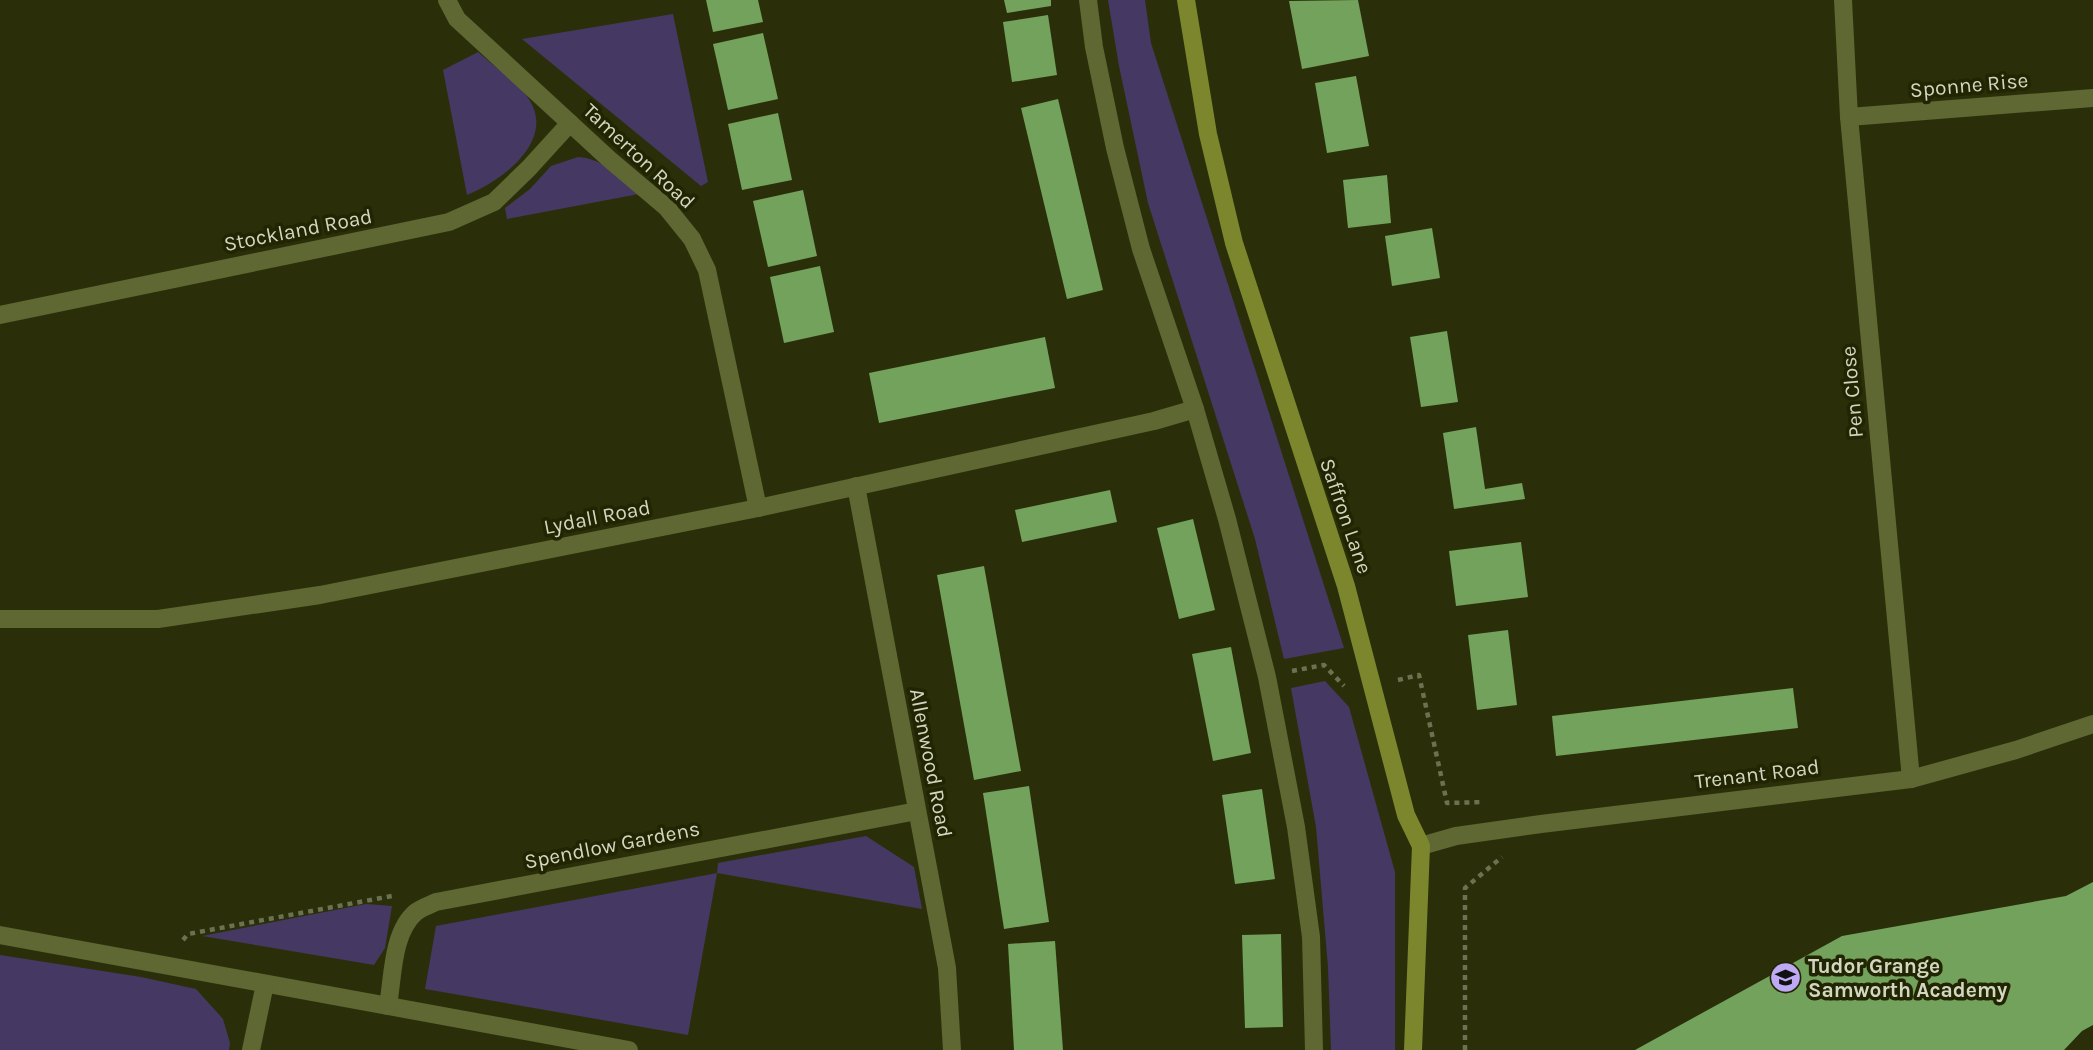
<svg xmlns="http://www.w3.org/2000/svg" width="2093" height="1050" font-family="Karla,sans-serif">
<style>
.green{fill:#453862}
.building{fill:#73a25d}
.lines{fill:none;stroke-linecap:round;stroke-linejoin:round}
.path{stroke:#6c7152;stroke-width:4.5;stroke-dasharray:5 5;stroke-linecap:butt}
.street{stroke:#5f6732;stroke-width:18}
.secondary{stroke:#7c872d;stroke-width:18}
.labels{text-anchor:middle;dominant-baseline:central;stroke-width:7;stroke-linejoin:round;paint-order:stroke}
.street-label{font-size:21px;fill:#d2d7c2;stroke:#212501}
.poi-label{font-size:21px;font-weight:bold;fill:#d2d7c2;stroke:#212501;text-anchor:start}
</style>
<rect width="100%" height="100%" fill="#2a2f0a"/>
<!-- green -->
<g class="green">
<polygon points="1108,0 1145,0 1151,43 1344,648 1284,659 1255,539 1148,203 1119,66"/>
<polygon points="673,14 708,182 701,186 522,39"/>
<path d="M478 52C493 66 514 79 526 95 560 139 502 181 467 195L443 70Z"/>
<path d="M578 157C603 158 620 178 639 194L507 219 505 208 530 189 551 166Z"/>
<polygon points="1325,681 1349,707 1395,872 1395,1050 1331,1050 1328,967 1316,827 1291,688"/>
<polygon points="866,836 914,867 922,909 717,873 688,1035 425,989 436,926 717,873 718,863"/>
<polygon points="366,904 392,906 385,948 374,965 202,936"/>
<polygon points="0,955 141,977 196,989 223,1019 230,1043 229,1050 0,1050"/>
</g>
<!-- building -->
<g class="building">
<polygon points="706,0 758,0 763,22 713,32"/>
<polygon points="1004,0 1051,0 1051,6 1007,13"/>
<polygon points="1358,0 1369,56 1302,69 1289,1"/>
<polygon points="1048,15 1057,75 1012,82 1003,22"/>
<polygon points="763,33 778,99 728,110 713,44"/>
<polygon points="1356,76 1369,146 1327,153 1315,83"/>
<polygon points="1058,99 1103,290 1067,299 1021,108"/>
<polygon points="778,113 792,180 742,190 728,124"/>
<polygon points="1387,175 1391,223 1348,228 1343,180"/>
<polygon points="803,190 817,256 768,267 753,201"/>
<polygon points="1432,228 1440,278 1392,286 1385,236"/>
<polygon points="820,266 834,332 784,343 770,277"/>
<polygon points="1447,331 1458,402 1421,407 1410,337"/>
<polygon points="1045,337 1055,388 879,423 869,373"/>
<polygon points="1476,427 1485,489 1522,483 1525,499 1454,509 1443,433"/>
<polygon points="1110,490 1117,522 1022,542 1015,510"/>
<polygon points="1193,519 1215,610 1179,619 1157,528"/>
<polygon points="1521,542 1528,597 1456,606 1449,551"/>
<polygon points="984,566 1021,771 974,780 937,575"/>
<polygon points="1508,630 1517,705 1477,710 1468,635"/>
<polygon points="1231,647 1251,753 1213,761 1192,654"/>
<polygon points="1793,688 1798,728 1556,756 1552,716"/>
<polygon points="1029,786 1049,922 1004,929 983,793"/>
<polygon points="1262,789 1275,879 1235,884 1222,795"/>
<polygon points="2093,882 2093,1025 2082,1031 2064,1050 1635,1050 1842,936 2066,896"/>
<polygon points="1281,934 1283,1027 1245,1028 1242,935"/>
<polygon points="1055,941 1063,1050 1014,1050 1008,944"/>
</g>
<g class="lines">
<!-- path -->
<g class="path">
<polyline points="1292,671 1324,665 1344,686"/>
<polyline points="1398,680 1419,675 1447,803 1484,802"/>
<polyline points="183,940 188,934 392,896"/>
<polyline points="1465,1050 1465,888 1502,857"/>
</g>
<!-- street -->
<g class="street">
<polyline points="447,0 457,19 609,159 667,208 692,239 707,270 758,508"/>
<polyline points="1088,0 1094,47 1115,148 1141,249 1195,409 1227,519 1267,677 1296,827 1311,937 1314,1050"/>
<polyline points="1843,0 1849,117 1911,779"/>
<polyline points="1849,117 2093,98"/>
<polyline points="0,315 449,222 494,202 529,168 570,123"/>
<polyline points="856,486 947,968 952,1050"/>
<polyline points="0,619 158,619 320,595 758,508 1154,421 1195,409"/>
<polyline points="1421,846 1456,836 1541,824 1911,779 2016,750 2093,724"/>
<polyline points="0,935 629,1050"/>
<path d="M388 1006C393 977 392 932 416 912 421 908 430 905 436 902L917 811"/>
<polyline points="251,1050 265,984"/>
</g>
<!-- secondary -->
<polyline class="secondary" points="1186,0 1208,134 1234,243 1346,586 1406,815 1421,846 1413,1050"/>
</g>
<!-- icons -->
<defs>
<symbol id="school-disc" viewBox="-11 -11 22 22"><circle r="9.5" fill="#bea9f5" stroke="#212501"/><path d="M0-5L7-2L0 1L-7-2ZM-4 1L0 2.5L4 1V4Q0 6-4 4Z" fill="#111"/></symbol>
</defs>
<g fill-rule="evenodd">
<use href="#school-disc" x="1768" y="960" width="35" height="35"/>
</g>
<g class="labels">
<!-- street labels -->
<g class="street-label">
<text transform="translate(1969 85) rotate(-5)">Sponne Rise</text>
<text transform="translate(639 156) rotate(43)">Tamerton Road</text>
<text transform="translate(298 230) rotate(-11)">Stockland Road</text>
<text transform="translate(1852 392) rotate(-95)">Pen Close</text>
<text transform="translate(1346 516) rotate(71)">Saffron Lane</text>
<text transform="translate(597 517) rotate(-11)">Lydall Road</text>
<text transform="translate(931 763) rotate(79)">Allenwood Road</text>
<text transform="translate(1757 774) rotate(-7)">Trenant Road</text>
<text transform="translate(612 845) rotate(-11)">Spendlow Gardens</text>
</g>
<!-- poi labels -->
<g class="poi-label">
<text x="1808" y="966">Tudor Grange<tspan x="1808" dy="24">Samworth Academy</tspan></text>
</g>
</g>
</svg>
